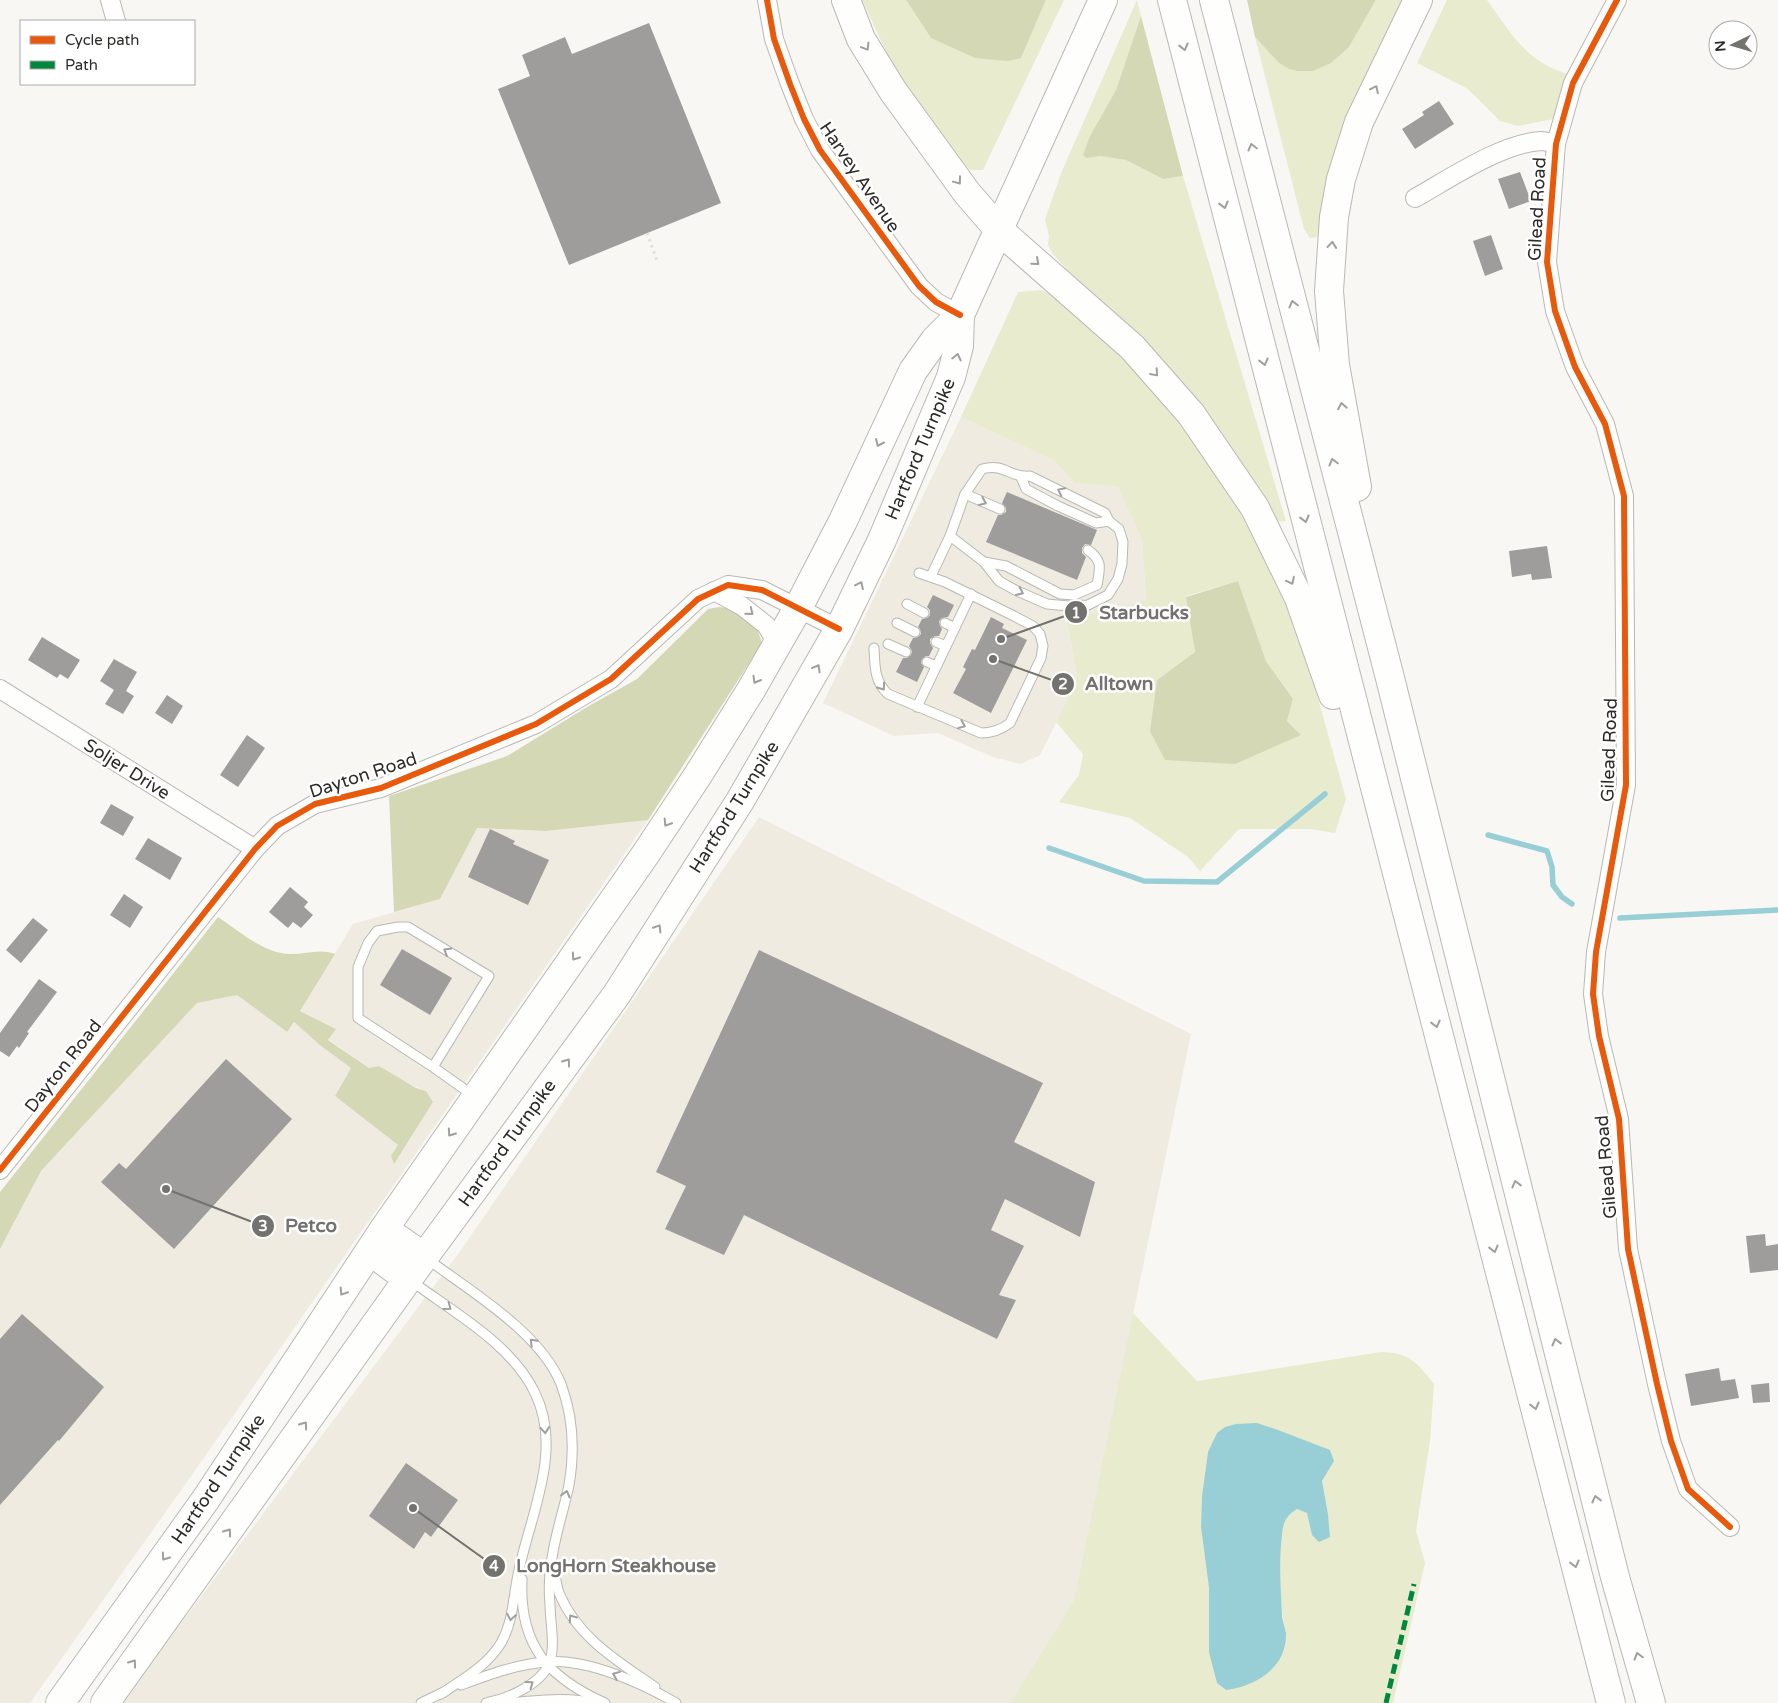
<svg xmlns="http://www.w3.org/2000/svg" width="1778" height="1703" font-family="'Varela Round',sans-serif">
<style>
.built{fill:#efebe0}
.green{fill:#e8ebce;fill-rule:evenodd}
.forest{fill:#d4d8b5}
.water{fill:#98ced5}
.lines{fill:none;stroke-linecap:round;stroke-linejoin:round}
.stream{stroke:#98ced5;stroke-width:5.5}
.building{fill:#9f9d9c}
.service-casing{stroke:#b9b8b5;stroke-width:11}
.minor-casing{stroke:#b9b8b5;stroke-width:20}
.trunk-casing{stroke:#b9b8b5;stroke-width:30}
.motorway-casing{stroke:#b9b8b5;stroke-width:30}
.path{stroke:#e0dfde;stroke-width:3;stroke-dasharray:2.5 4;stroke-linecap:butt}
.service{stroke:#fefefd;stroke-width:9}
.minor{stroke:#fefefd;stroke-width:18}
.trunk{stroke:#fefefd;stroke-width:28}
.motorway{stroke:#fefefd;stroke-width:28}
.quiet{stroke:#00873e;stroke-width:5;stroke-dasharray:10 5;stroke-linecap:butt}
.cycleway-casing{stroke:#fff;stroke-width:9}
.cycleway{stroke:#e8590c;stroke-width:6}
.oneway{stroke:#a09f9d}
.labels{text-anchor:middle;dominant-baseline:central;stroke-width:5;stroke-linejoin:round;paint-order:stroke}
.street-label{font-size:18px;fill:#2d2b28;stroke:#fff}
.leader{fill:none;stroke:#74726f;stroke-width:2}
.callout-dot{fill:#74726f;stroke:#fff;stroke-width:2}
.mark-label{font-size:15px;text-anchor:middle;font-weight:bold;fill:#fff}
.callout-label{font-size:19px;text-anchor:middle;font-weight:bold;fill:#74726f;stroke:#fff;stroke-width:5;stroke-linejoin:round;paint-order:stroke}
</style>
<rect width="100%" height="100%" fill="#f9f7f3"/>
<!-- built -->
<g class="built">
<polygon points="961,417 1053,460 1075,483 1118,487 1142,540 1146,600 1104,612 1066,618 1077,676 1073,688 1040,755 1021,764 993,757 938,733 894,736 823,703"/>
<polygon points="759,817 1191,1034 1074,1600 1010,1703 121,1703 461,1250"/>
<polygon points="648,820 194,1472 30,1703 0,1703 0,1249 41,1171 197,1003 237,995 287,1032 294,1022 321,1046 351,1068 335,1096 398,1145 411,1135 433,1102 426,1091 369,1068 328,1039 336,1029 300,1011 353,924 440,899 476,828 546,831"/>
</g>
<!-- green -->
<g class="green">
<polygon points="862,0 906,0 931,38 1021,58 1046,0 1064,0 983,170 970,170 944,144 888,56"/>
<polygon points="1137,0 1141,16 1116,90 1090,136 1087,158 1101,156 1126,160 1163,179 1183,176 1286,521 1276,522 1244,467 1186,387 1136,332 1069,272 1053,254 1048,245 1049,236 1045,219 1062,171"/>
<polygon points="1376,0 1407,0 1332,169 1317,237 1310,238 1304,229 1255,37 1278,62 1349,47"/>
<path d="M1447 0H1487C1511 33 1526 62 1568 74L1554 119 1518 126 1500 121 1468 89 1417 63Z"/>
<path d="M1041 290 1062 300 1123 358 1205 451 1253 531 1279 585 1304 648 1346 799 1335 833 1310 829H1239L1200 871 1188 857 1130 818 1059 802 1079 775 1083 754 1056 722 1073 688 1077 676 1066 617 1104 612 1146 600 1142 540 1118 487 1075 483 1053 460 961 417 1018 292ZM1238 581 1266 661 1293 699 1287 721 1300 734 1157 680 1195 652 1186 596Z"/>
<path d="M1133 1313 1197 1381 1381 1352C1411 1353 1416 1362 1434 1384L1430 1441 1416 1531 1425 1563 1393 1703H1010L1074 1600ZM1208 1452 1334 1461 1322 1481 1328 1514 1330 1537 1312 1535 1308 1513 1297 1509C1294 1511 1289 1513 1287 1516 1275 1531 1280 1613 1286 1632L1209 1588 1201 1527 1202 1496Z"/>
</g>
<!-- forest -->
<g class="forest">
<polygon points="906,0 1046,0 1021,58 1008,61 975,58 931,38"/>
<polygon points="1247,0 1376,0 1349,47 1331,63 1313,71 1298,71 1289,69 1278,62 1255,37"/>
<polygon points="1141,16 1183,176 1163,179 1126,160 1101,156 1087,158 1083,155 1090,136 1116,90"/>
<polygon points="1238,581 1266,661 1293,699 1287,721 1301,735 1235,764 1165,760 1150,731 1157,680 1195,652 1186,597"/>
<polygon points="719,607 733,609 758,631 762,643 648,820 546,831 477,828 440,899 394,912 389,796 507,756 587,707 637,679 708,609"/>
<path d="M218 917C239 931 262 952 288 954 305 955 318 948 335 954L300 1011 336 1029 328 1040 369 1068 379 1066 416 1088 426 1091 433 1102 394 1164 391 1156 398 1145 335 1096 351 1068 321 1046 294 1022 287 1032 237 995 197 1003 41 1171 0 1249V1192Z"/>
</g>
<!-- water -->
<path class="water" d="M1257 1423 1278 1430 1330 1450 1334 1461 1322 1481 1328 1514 1330 1537 1319 1542 1312 1535 1307 1513 1297 1509C1281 1519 1283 1528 1281 1545 1279 1568 1281 1591 1282 1614 1282 1620 1285 1627 1286 1633 1287 1667 1257 1686 1226 1690L1217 1683 1209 1652V1588L1201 1527 1202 1496 1208 1452 1217 1433 1225 1427 1236 1424Z"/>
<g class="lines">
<!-- stream -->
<g class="stream">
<polyline points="1488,835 1547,851 1552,867 1553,885 1562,897 1572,904"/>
<polyline points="1049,848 1144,881 1217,882 1325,794"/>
<polyline points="1620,918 1778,910"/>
</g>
</g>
<!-- building -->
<g class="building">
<polygon points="649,23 721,203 569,265 498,89 530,76 522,55 565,37 572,54"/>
<polygon points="1439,101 1454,124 1415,149 1402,129 1424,115 1422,112"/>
<polygon points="1520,172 1531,201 1509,209 1498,179"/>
<polygon points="1491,235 1503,269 1485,276 1473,241"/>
<polygon points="1007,492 1097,530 1091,545 1085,544 1082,548 1082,553 1086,557 1077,580 986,542 998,515 1001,515 1006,512 1006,508 1002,503"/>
<polygon points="1547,546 1552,578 1532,580 1531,574 1512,577 1509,551"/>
<polygon points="933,595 954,605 948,617 942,618 939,621 940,626 942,629 939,636 935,636 930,639 930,643 933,648 929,656 926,656 922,659 921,663 924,667 917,682 896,672 903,658 907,658 911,655 912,651 909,646 913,638 918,637 921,634 920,629 918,627 922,619 927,618 930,615 930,610 927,607"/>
<polygon points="991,617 1004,624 1002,628 1027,640 991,713 953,693 966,669 963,667 972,649 975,650"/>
<polygon points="42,637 80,660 68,679 60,674 57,678 28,660"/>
<polygon points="114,659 137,672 126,691 134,696 123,714 105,704 114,690 100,681"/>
<polygon points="167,695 183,706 172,724 155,713"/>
<polygon points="247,735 265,748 238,787 220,775"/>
<polygon points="111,804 134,817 123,836 100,823"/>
<polygon points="490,829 515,841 513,844 549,860 528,905 468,877"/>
<polygon points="148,838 182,858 170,880 135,859"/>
<polygon points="290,887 308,902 304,907 313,915 301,928 293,922 288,928 269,912"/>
<polygon points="124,894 143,907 130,928 110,915"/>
<polygon points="33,918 48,930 21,963 6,950"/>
<polygon points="402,949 452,978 430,1015 380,985"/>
<polygon points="759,950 1043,1083 1014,1142 1095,1182 1080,1237 1005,1199 991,1230 1024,1246 999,1295 1016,1300 997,1339 744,1215 724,1255 665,1229 686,1186 656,1172"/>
<polygon points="39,979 57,992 27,1032 29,1033 19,1048 17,1046 9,1057 0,1051 0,1033"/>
<polygon points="226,1059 292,1119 174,1249 101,1182 119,1163 126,1169"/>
<polygon points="1765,1234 1766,1246 1778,1244 1778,1270 1750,1273 1746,1236"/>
<polygon points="22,1314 104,1387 59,1441 58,1440 0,1505 0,1339"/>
<polygon points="1719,1368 1721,1381 1735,1379 1739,1398 1691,1406 1685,1374"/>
<polygon points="1769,1383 1770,1402 1753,1403 1751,1385"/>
<polygon points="406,1463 458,1500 431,1537 425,1532 414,1549 369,1516"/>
</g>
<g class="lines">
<defs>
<g id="service">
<polyline points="1021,477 1026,489 1058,506 1096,523 1109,521"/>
<polyline points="965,494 1000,509"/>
<path d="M984 562 1006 566 1060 594 1074 595 1097 585C1100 568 1103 561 1088 550"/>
<path d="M931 576 950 536 965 494 982 469C1006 463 1009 478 1030 476L1105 513 1109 521 1119 529 1123 542 1122 564 1118 579 1108 595 1088 605 1068 606 1047 604 1017 591 999 581 984 562 950 536"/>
<polyline points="907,604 924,613"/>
<polyline points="897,623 915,632"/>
<polyline points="945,623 955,628"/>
<polyline points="936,642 946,646"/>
<polyline points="888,644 906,652"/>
<path d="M874 648C875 666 874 681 888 694L981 733C993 733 1001 730 1010 723L1041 658 1043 646 1040 634 1033 626 1014 616 945 582 919 573"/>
<polyline points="927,662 936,666"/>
<polyline points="917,707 971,594"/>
<polyline points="433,1067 358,1018 358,967 368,943 377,931 398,927 408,927 489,976 433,1067 474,1096"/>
<path d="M426 1258C470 1291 540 1332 561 1384 573 1416 575 1450 569 1485 563 1514 552 1543 550 1574 549 1584 549 1594 550 1604 550 1622 556 1647 549 1664 540 1685 507 1699 486 1703"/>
<path d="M410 1280C453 1312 512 1344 535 1393 563 1450 531 1513 519 1570 513 1595 514 1620 501 1643 487 1666 463 1679 441 1694"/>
<path d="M554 1569C556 1577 556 1587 560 1595 578 1638 619 1662 655 1687"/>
<path d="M522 1579C519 1645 547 1677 605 1703"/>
<path d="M461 1685C488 1675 517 1664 546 1662 586 1658 642 1683 676 1703"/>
<polyline points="421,1703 446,1691"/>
<path d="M506 1703C536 1701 566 1696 595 1703"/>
</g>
<g id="minor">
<polyline points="110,0 116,21"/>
<polyline points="767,0 774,39 790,84 804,119 820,150 919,286 936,302 960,315"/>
<polyline points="1617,0 1573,83 1556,144 1547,262 1555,311 1575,367 1605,424 1624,496 1626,785 1596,952 1593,994 1599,1036 1619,1119 1628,1249 1657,1384 1671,1441 1688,1489 1730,1527"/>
<path d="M1415 198C1449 179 1502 143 1541 141 1546 141 1551 143 1556 144"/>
<polyline points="714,591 742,606 766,625 777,643"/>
<polyline points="0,689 255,849"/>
<polyline points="0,1170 255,849 277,826 315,804 381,788 536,724 611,679 698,599 728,585 762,590 839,629"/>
</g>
<g id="trunk">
<polyline points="384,1229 424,1257"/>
<polyline points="370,1251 408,1279"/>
<polyline points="60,1703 206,1499 384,1229 645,855 698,775 751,690 798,608 843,521 913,371 935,340 960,315 1103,0"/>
<polyline points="105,1703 408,1279 617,994 740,801 839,629 882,540 951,377 959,346 960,315"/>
</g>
<g id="motorway">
<polyline points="846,0 861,39 893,91 967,193 999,230 1132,347 1191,414 1255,508 1299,598 1333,695"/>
<polyline points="1172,0 1611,1703"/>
<polyline points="1214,0 1390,678 1615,1577 1651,1703"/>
<polyline points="1357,487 1335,365 1329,291 1334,217 1341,179 1359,122 1418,0"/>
</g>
</defs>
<!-- service casing -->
<use href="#service" class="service-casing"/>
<!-- minor casing -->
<use href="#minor" class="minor-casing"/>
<!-- trunk casing -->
<use href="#trunk" class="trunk-casing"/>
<!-- motorway casing -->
<use href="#motorway" class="motorway-casing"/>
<!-- path -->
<polyline class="path" points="647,233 657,261"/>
<!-- service -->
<use href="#service" class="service"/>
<!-- minor -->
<use href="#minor" class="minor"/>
<!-- trunk -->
<use href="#trunk" class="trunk"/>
<!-- motorway -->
<use href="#motorway" class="motorway"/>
<!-- quiet -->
<polyline class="quiet" points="1386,1703 1414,1584"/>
<defs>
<g id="cycleway">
<polyline points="767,0 774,39 790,84 804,119 820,150 919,286 936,302 960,315"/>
<polyline points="1617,0 1573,83 1556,144 1547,262 1555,311 1575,367 1605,424 1624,496 1626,785 1596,952 1593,994 1599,1036 1619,1119 1628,1249 1657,1384 1671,1441 1688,1489 1730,1527"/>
<polyline points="0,1170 255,849 277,826 315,804 381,788 536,724 611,679 698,599 728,585 762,590 839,629"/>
</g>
</defs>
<!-- cycleway casing -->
<use href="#cycleway" class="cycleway-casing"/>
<!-- cycleway -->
<use href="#cycleway" class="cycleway"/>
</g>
<!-- one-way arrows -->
<defs><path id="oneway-chevron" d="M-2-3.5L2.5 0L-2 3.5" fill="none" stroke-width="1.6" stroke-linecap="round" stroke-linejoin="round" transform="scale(1.25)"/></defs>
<g class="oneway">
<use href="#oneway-chevron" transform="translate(866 47) rotate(59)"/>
<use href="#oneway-chevron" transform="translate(1184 47) rotate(76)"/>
<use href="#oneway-chevron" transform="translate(1375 89) rotate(-64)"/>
<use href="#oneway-chevron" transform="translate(1252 147) rotate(-105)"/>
<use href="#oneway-chevron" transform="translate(958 181) rotate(53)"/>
<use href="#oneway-chevron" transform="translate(1224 205) rotate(76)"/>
<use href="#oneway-chevron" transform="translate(1332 245) rotate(-85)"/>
<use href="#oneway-chevron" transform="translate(1036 262) rotate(41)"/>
<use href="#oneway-chevron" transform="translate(1293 304) rotate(-105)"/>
<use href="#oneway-chevron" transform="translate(957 357) rotate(-77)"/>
<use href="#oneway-chevron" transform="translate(1264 362) rotate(76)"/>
<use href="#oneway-chevron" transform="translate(1155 373) rotate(49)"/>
<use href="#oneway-chevron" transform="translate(1342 406) rotate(-100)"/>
<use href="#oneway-chevron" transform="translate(879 443) rotate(114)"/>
<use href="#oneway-chevron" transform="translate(1333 462) rotate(-105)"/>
<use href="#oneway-chevron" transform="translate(1061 491) rotate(-154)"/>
<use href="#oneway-chevron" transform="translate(983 502) rotate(23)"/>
<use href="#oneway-chevron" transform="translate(1305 519) rotate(76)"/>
<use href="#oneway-chevron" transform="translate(1291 581) rotate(64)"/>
<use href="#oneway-chevron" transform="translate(860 585) rotate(-64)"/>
<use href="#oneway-chevron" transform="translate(1020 592) rotate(25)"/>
<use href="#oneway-chevron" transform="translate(750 612) rotate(39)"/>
<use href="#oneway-chevron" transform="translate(817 668) rotate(-61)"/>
<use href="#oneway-chevron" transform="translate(756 680) rotate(120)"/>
<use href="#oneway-chevron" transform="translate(882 687) rotate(54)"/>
<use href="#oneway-chevron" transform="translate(962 725) rotate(22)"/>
<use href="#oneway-chevron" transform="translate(667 823) rotate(123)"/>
<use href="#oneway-chevron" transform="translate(658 928) rotate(-58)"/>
<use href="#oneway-chevron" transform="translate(447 951) rotate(-149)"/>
<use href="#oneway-chevron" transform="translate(575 957) rotate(125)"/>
<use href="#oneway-chevron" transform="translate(1436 1024) rotate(76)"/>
<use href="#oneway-chevron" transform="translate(567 1062) rotate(-54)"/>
<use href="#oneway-chevron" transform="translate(451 1133) rotate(125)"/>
<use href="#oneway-chevron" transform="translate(1516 1184) rotate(-104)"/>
<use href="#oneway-chevron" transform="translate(1494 1249) rotate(76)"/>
<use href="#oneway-chevron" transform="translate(343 1292) rotate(123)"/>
<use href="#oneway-chevron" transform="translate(448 1307) rotate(36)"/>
<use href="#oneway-chevron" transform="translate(533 1342) rotate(-135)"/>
<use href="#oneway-chevron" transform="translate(1556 1342) rotate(-104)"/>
<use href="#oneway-chevron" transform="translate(1535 1406) rotate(76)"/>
<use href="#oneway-chevron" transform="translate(304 1425) rotate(-55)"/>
<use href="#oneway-chevron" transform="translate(545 1430) rotate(85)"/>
<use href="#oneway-chevron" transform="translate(566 1494) rotate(-76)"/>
<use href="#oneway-chevron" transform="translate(1596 1499) rotate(-104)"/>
<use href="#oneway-chevron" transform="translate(228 1532) rotate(-54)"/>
<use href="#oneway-chevron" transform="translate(165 1557) rotate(125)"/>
<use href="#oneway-chevron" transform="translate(1575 1564) rotate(76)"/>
<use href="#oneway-chevron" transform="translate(511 1617) rotate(99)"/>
<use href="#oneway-chevron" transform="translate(572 1618) rotate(-125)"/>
<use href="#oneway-chevron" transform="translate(1638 1656) rotate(-106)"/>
<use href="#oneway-chevron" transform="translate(133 1663) rotate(-54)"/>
<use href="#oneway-chevron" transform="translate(616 1675) rotate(-158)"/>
<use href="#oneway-chevron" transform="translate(530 1684) rotate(-36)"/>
</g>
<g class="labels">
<!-- street labels -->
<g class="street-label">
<text transform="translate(860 177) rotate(56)">Harvey Avenue</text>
<text transform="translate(1537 209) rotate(-87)">Gilead Road</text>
<text transform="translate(920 449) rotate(-67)">Hartford Turnpike</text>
<text transform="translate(1609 750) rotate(-88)">Gilead Road</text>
<text transform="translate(127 769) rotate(32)">Soljer Drive</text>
<text transform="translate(363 775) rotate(-18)">Dayton Road</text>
<text transform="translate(734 807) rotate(-58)">Hartford Turnpike</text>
<text transform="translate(63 1066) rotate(-52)">Dayton Road</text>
<text transform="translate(507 1143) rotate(-54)">Hartford Turnpike</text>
<text transform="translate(1606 1167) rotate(-95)">Gilead Road</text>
<text transform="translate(218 1479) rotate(-56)">Hartford Turnpike</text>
</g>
</g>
<!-- callouts -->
<path class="leader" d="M1001 639L1076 612M993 659L1063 684M166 1189L263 1226M413 1508L494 1566"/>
<g class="callout-dot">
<circle cx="1001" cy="639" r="5"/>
<circle cx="993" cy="659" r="5"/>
<circle cx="166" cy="1189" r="5"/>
<circle cx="413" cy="1508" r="5"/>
<circle cx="1076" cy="612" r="12"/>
<circle cx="1063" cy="684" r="12"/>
<circle cx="263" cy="1226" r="12"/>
<circle cx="494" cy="1566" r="12"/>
</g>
<g class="mark-label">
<text x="1076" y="618">1</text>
<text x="1063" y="689">2</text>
<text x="263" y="1231">3</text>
<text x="494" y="1571">4</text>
</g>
<g class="callout-label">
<text x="1144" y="619">Starbucks</text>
<text x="1119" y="690">Alltown</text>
<text x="311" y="1232">Petco</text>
<text x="616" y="1572">LongHorn Steakhouse</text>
</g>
<!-- legend -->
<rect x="20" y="20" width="175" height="65" fill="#ffffff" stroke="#abaaa9"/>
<rect x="30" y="36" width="25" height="8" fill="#e8590c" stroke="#abaaa9"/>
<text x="65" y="45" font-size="15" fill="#2d2b28">Cycle path</text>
<rect x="30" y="61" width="25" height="8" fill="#00873e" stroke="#abaaa9"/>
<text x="65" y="70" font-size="15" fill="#2d2b28">Path</text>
<!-- north arrow -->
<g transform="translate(1733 45) rotate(265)"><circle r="24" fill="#ffffff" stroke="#abaaa9"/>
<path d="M0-4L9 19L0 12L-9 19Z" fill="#74726f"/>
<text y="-8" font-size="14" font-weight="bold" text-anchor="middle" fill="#2d2b28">N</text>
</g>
</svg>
